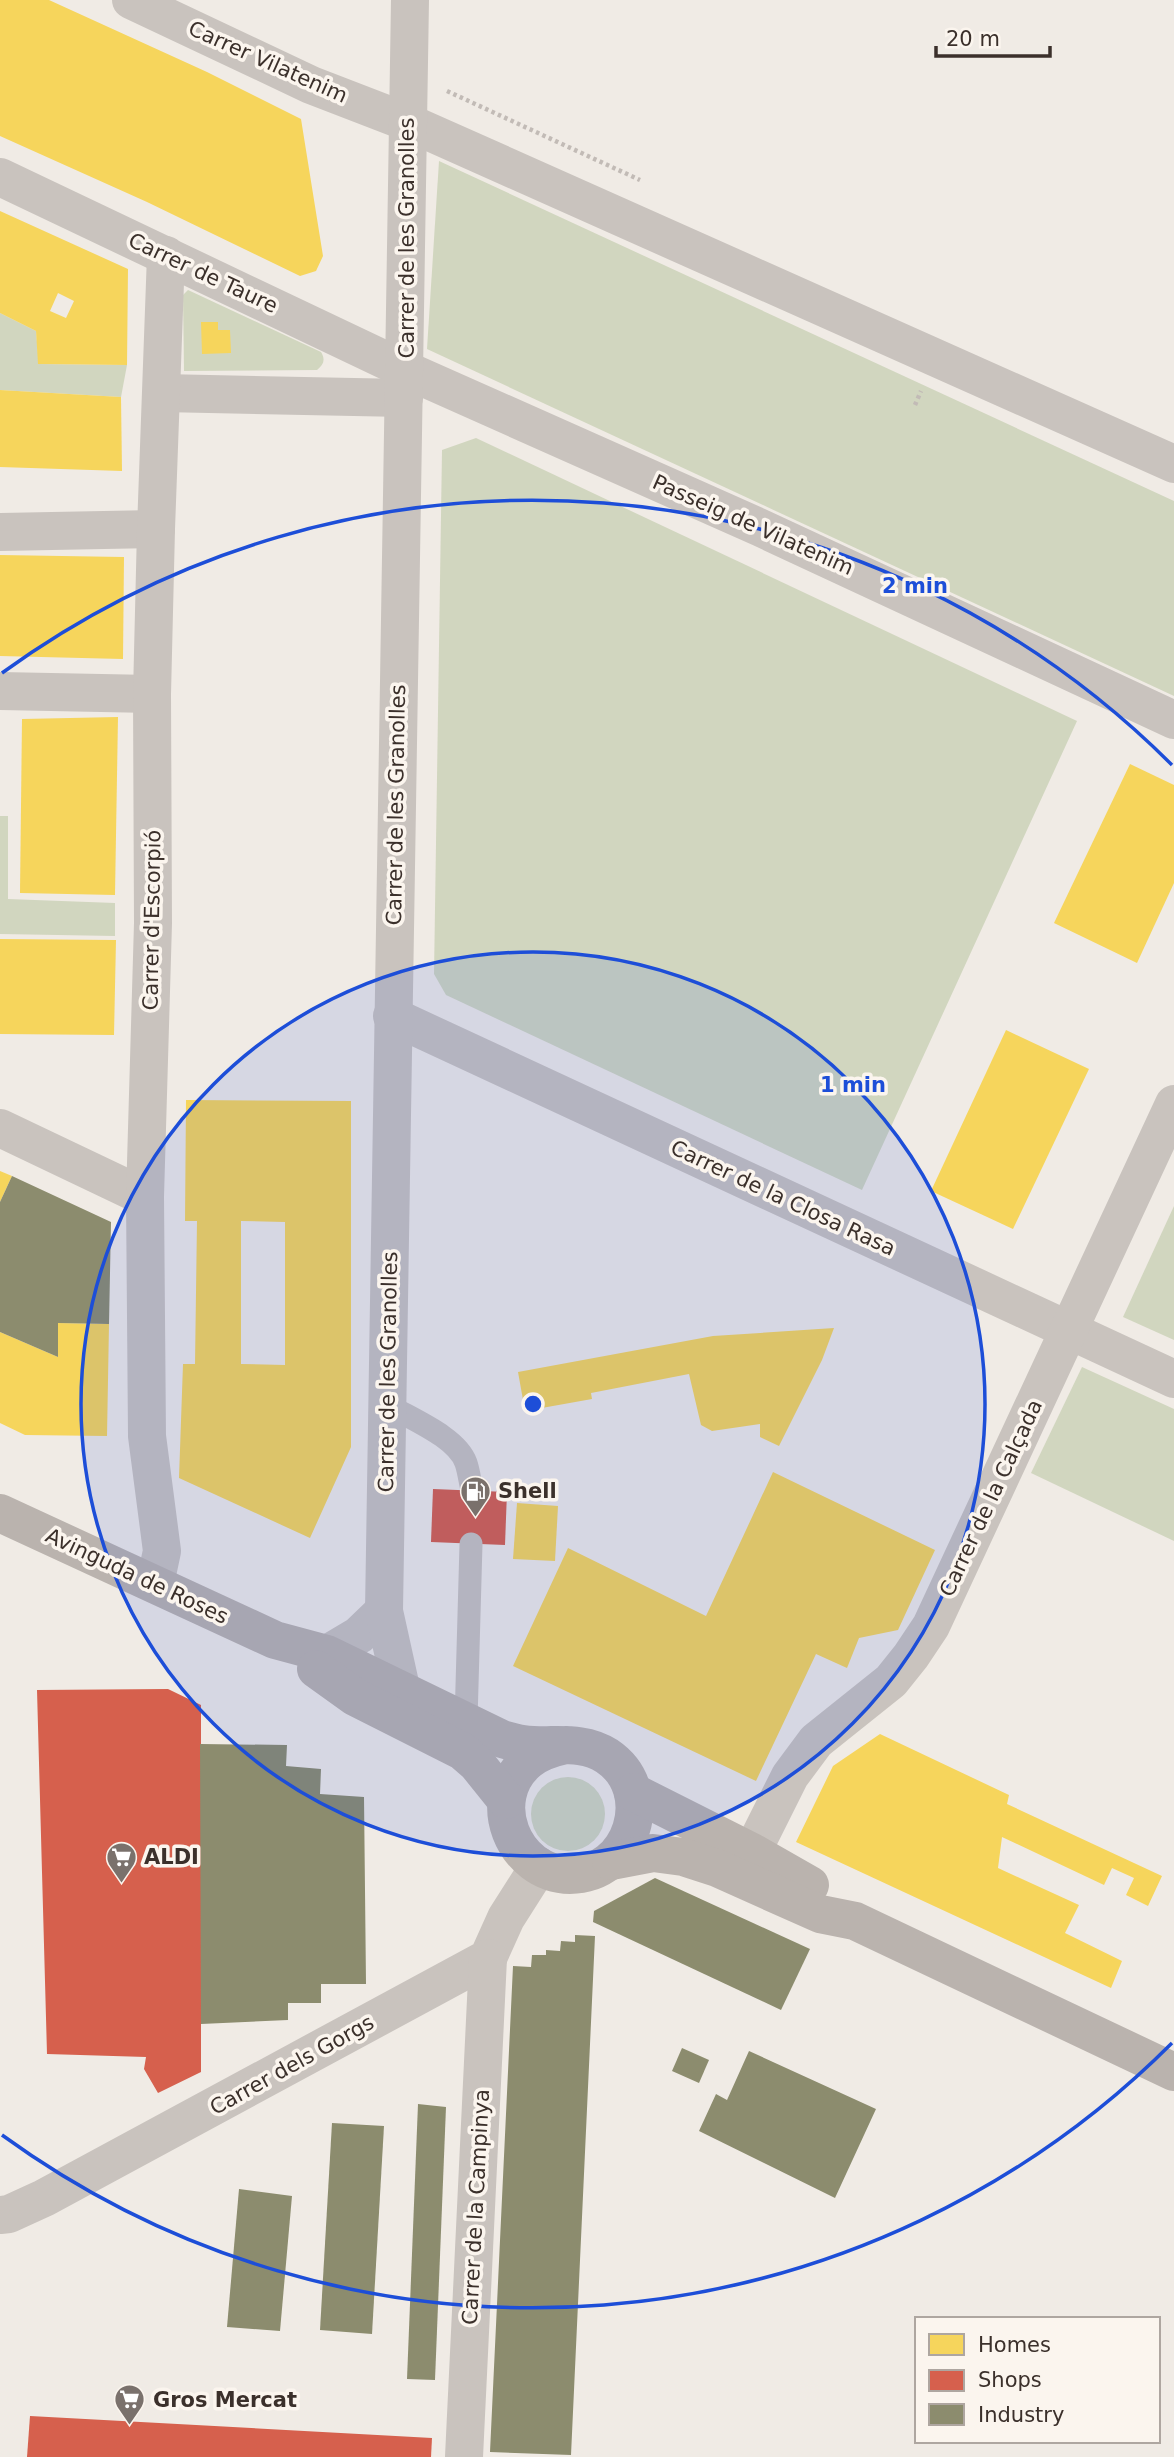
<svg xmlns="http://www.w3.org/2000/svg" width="1174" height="2457" font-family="'DejaVu Sans',sans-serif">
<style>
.green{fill:#d1d6bf}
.homes{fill:#f6d55c;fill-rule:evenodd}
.shops{fill:#d6604d}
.industry{fill:#8c8c6e}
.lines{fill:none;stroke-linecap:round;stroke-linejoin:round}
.path{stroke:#c2bbb6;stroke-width:4.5;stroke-dasharray:3.5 3.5;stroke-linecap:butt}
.lane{stroke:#c9c3be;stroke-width:23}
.street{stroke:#c9c3be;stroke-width:38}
.secondary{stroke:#bab3ae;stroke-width:38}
.ring{fill:none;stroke:#1d4ed8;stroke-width:3.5}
.labels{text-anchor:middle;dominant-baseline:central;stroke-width:7;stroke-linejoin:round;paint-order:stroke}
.street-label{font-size:21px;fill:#3b302b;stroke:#fbf5ee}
.poi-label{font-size:21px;font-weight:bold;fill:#3b302b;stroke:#fbf5ee;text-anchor:start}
.centre{fill:#1d4ed8;stroke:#fbf5ee;stroke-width:3.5}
.ring-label{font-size:21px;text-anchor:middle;font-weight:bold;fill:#1d4ed8;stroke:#fbf5ee;stroke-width:7;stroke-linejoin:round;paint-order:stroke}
</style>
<rect width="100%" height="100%" fill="#f0ebe5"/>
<!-- green -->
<g class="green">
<polygon points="439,161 1174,501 1174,696 427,349"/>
<path d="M188 290 321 352C326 360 323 365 317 370L184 371 183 295Z"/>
<polygon points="0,313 36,331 39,364 127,365 121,397 0,390"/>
<polygon points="476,438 1077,721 862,1190 446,995 434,974 442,450"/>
<polygon points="0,816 8,816 8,899 115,903 115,936 0,934"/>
<polygon points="1174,1206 1174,1340 1123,1317"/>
<polygon points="1082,1367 1174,1409 1174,1541 1031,1473"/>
<circle cx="568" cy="1814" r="37"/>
</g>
<!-- homes -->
<g class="homes">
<polygon points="0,0 49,0 207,72 301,119 323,256 316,271 300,276 147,202 0,136"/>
<path d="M0 211 128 269 127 365 38 364 36 331 0 313ZM58 293 74 301 66 318 50 311Z"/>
<polygon points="201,322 218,322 218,330 230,330 231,353 202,354"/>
<polygon points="0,390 121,397 122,471 0,467"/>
<polygon points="0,555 124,557 123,659 0,656"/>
<polygon points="118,717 115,895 20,893 22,719"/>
<polygon points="1130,764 1174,785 1174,883 1137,963 1054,923"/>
<polygon points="0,939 116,940 114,1035 0,1034"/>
<polygon points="1006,1030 1089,1069 1013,1229 931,1191"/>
<path d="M186 1100 351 1101V1447L310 1538 179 1478 183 1364H195L197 1221H185ZM241 1221 285 1222V1365L241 1364Z"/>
<polygon points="0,1171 12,1176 0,1202"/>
<polygon points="58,1323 109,1324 107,1436 25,1435 0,1423 0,1332 58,1357"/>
<polygon points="834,1328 822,1360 779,1446 760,1437 760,1424 712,1431 701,1425 689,1374 591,1393 592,1399 525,1411 518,1372 713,1336"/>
<polygon points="773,1472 935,1550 898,1630 859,1638 847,1668 816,1654 756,1781 513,1666 568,1548 706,1616"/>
<polygon points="517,1503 558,1506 555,1561 513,1559"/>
<polygon points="880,1734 1009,1795 1007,1804 1162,1876 1148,1906 1126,1895 1134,1878 1112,1868 1104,1885 1002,1837 998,1868 1079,1905 1065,1933 1122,1961 1111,1988 796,1842 833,1766"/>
</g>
<!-- shops -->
<g class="shops">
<polygon points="433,1489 507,1492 505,1545 431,1542"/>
<polygon points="168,1689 201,1705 201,2072 158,2093 144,2069 146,2057 47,2054 37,1690"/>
<polygon points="30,2416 432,2438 431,2457 27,2457"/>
</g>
<!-- industry -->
<g class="industry">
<polygon points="12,1176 111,1222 109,1324 58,1323 58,1357 0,1332 0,1202"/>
<polygon points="200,1744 287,1745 286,1766 321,1769 320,1794 364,1797 366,1984 321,1984 321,2003 288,2003 288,2020 201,2024"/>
<polygon points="655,1878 810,1949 781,2010 593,1922 594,1911"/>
<polygon points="575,1935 595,1936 571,2455 490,2452 513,1966 531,1967 532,1955 546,1955 546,1950 560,1951 561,1941 575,1942"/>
<polygon points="682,2048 709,2060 699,2083 672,2071"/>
<polygon points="749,2051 876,2109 835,2198 699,2131 716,2094 727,2100"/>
<polygon points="418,2104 446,2107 435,2380 407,2379"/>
<polygon points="332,2123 384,2126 372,2334 320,2330"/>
<polygon points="239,2189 292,2196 280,2331 227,2327"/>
</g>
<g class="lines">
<!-- path -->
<g class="path">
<polyline points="447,91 640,180"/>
<polyline points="915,405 921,391"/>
</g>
<!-- lane -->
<g class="lane">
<path d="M388 1405C411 1419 457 1437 466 1463 469 1472 470 1482 472 1490"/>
<polyline points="466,1721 471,1544"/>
</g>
<!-- street -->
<g class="street">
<polyline points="131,0 311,85 407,122 1174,464"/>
<polyline points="0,177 406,370 761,528 1174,720"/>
<polyline points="162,393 404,398"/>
<polyline points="0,532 156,529"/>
<polyline points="0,691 152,694"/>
<polyline points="392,1016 1174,1379"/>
<polyline points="0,1128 145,1197"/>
<polyline points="155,1584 162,1551 147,1436 145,1197 153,923 152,694 156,529 166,255"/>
<polyline points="327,1654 359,1635 384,1611"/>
<polyline points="401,1688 384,1611 410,0"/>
<polyline points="752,1852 790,1776 816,1741 891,1681 911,1656 931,1626 1174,1104"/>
<polyline points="0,2215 9,2214 44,2198 488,1958 506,1918 539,1866"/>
<polyline points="464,2457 488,1958"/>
</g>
<!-- secondary -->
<g class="secondary">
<path d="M0 1513 275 1640 327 1654 502 1739C509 1741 516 1743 523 1744 551 1748 581 1739 607 1756 659 1791 632 1875 570 1875 513 1874 483 1799 528 1761 539 1752 552 1748 566 1745"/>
<polyline points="316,1669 355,1697 462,1751 477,1764 506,1800"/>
<polyline points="633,1792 752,1852 810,1885"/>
<polyline points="611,1861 653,1853 683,1857 717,1868 820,1914 855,1921 1174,2072"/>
</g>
</g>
<!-- distance rings -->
<circle cx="533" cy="1404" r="452" fill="#1d4ed8" fill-opacity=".12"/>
<g class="ring">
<circle cx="533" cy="1404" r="452"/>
<path d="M1172 2043A903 903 0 0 1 2 2135M2 673A903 903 0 0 1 1172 765"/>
</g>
<!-- icons -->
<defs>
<symbol id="fuel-pin" viewBox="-11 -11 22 30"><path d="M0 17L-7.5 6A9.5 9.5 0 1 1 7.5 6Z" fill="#7a716c" stroke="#fbf5ee"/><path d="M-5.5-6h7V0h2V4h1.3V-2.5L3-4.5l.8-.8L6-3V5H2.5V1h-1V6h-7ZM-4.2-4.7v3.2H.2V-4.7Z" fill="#fff"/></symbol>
<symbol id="supermarket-pin" viewBox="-11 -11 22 30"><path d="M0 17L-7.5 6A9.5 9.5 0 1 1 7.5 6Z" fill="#7a716c" stroke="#fbf5ee"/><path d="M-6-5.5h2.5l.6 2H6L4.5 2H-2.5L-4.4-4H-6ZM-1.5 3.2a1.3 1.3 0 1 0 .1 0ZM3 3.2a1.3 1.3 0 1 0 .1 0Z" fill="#fff"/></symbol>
</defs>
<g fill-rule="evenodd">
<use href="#fuel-pin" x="458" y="1474" width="35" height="47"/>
<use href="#supermarket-pin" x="104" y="1840" width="35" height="47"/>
<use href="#supermarket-pin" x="112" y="2382" width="35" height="47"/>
</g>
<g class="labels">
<!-- street labels -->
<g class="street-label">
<text transform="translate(268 62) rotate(24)">Carrer Vilatenim</text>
<text transform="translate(407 238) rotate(-90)">Carrer de les Granolles</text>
<text transform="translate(203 273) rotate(25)">Carrer de Taure</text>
<text transform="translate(753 525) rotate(24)">Passeig de Vilatenim</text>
<text transform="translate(396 805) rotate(-89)">Carrer de les Granolles</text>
<text transform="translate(152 920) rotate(-89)">Carrer d'Escorpió</text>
<text transform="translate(783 1198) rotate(25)">Carrer de la Closa Rasa</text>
<text transform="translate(388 1372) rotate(-89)">Carrer de les Granolles</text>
<text transform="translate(991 1498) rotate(-65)">Carrer de la Calçada</text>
<text transform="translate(137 1576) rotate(25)">Avinguda de Roses</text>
<text transform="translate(292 2065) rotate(-29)">Carrer dels Gorgs</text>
<text transform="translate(476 2207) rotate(-87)">Carrer de la Campinya</text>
</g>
<!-- poi labels -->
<g class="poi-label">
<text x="498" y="1491">Shell</text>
<text x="144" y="1857">ALDI</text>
<text x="153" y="2400">Gros Mercat</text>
</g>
</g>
<circle cx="533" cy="1404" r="10" class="centre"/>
<g class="ring-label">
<text x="915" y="593">2 min</text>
<text x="853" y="1092">1 min</text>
</g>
<!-- legend -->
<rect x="915" y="2317" width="245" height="126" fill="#fbf5ee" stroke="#aea6a0" stroke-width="2"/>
<rect x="929" y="2334" width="35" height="21" fill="#f6d55c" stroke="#aea6a0" stroke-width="2"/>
<text x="978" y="2352" font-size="21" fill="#3b302b">Homes</text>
<rect x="929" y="2370" width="35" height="21" fill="#d6604d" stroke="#aea6a0" stroke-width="2"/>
<text x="978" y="2387" font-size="21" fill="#3b302b">Shops</text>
<rect x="929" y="2404" width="35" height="21" fill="#8c8c6e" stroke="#aea6a0" stroke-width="2"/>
<text x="978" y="2422" font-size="21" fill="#3b302b">Industry</text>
<!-- scale -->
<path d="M936 46v10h114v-10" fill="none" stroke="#3b302b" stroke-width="3.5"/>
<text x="946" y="46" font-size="21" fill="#3b302b" stroke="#fbf5ee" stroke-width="5" paint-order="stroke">20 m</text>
</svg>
